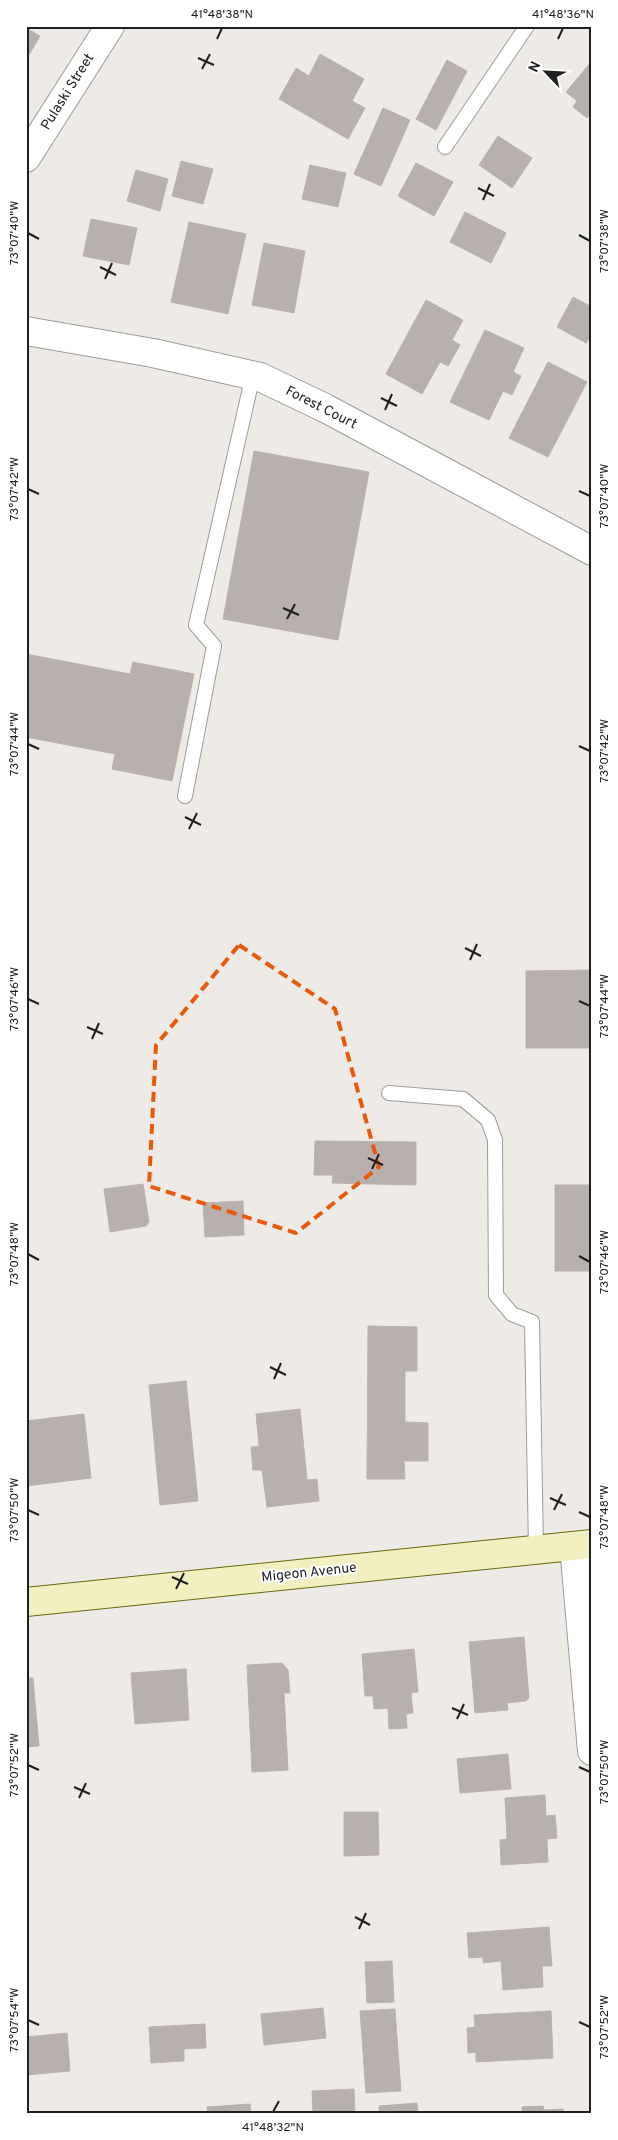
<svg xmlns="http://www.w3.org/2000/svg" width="618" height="2140" font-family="Overpass,sans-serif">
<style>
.building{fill:#b7b0ac;stroke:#beb1aa}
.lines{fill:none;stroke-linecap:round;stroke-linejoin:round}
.lane-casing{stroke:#9c9c9c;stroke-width:16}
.street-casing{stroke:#9c9c9c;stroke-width:30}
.secondary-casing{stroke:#686912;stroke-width:30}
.lane{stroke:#fff;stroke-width:14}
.street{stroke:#fff;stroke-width:28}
.secondary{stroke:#f2f0c0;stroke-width:28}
.marked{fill:none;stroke:#e8590c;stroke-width:4;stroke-dasharray:10 6;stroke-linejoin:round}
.ticks{fill:none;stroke:#1f1f1f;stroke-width:2}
.labels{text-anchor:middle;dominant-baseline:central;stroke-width:4;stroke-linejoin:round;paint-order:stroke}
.street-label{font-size:14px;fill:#1f1f1f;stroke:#fff}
.neatline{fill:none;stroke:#1f1f1f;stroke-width:2}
.ticks-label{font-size:12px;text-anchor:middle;fill:#1f1f1f}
</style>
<rect width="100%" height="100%" fill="#eeebe6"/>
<!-- building -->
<g class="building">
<polygon points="26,28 40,36 26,60"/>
<polygon points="320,54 364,79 352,101 365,108 348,139 279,99 296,68 309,76"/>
<polygon points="447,60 467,71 436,130 416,119"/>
<polygon points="592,61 592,113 587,118 573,107 577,101 566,92"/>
<polygon points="383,108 410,120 381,186 354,174"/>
<polygon points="498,136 532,158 512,188 479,165"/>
<polygon points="181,161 213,169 203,204 172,196"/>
<polygon points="416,163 453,182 434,216 398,196"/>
<polygon points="310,165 346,173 338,207 302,199"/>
<polygon points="136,170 168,179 160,211 127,201"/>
<polygon points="465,212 506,233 491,263 450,242"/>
<polygon points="91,219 137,228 129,265 83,256"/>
<polygon points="189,222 246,234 228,314 171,302"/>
<polygon points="264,243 305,251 294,313 252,305"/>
<polygon points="573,297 592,307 592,334 586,343 557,327"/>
<polygon points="426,300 463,320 452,340 460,345 448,366 440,362 422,394 386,374"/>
<polygon points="485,330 524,348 513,372 521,376 512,395 503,391 489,420 450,402"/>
<polygon points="548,362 587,382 548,457 509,438"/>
<polygon points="254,451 369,472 338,640 223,619"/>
<polygon points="26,654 130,674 133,662 194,674 172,781 112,769 115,754 26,737"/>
<polygon points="592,970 592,1048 526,1048 526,971"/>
<polygon points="315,1141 416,1142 416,1185 332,1183 333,1175 314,1175"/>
<polygon points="143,1184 149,1222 146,1226 110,1232 104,1189"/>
<rect x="555" y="1185" width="37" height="86"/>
<polygon points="243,1201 244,1235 205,1237 203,1203"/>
<polygon points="368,1326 417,1327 417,1371 405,1371 405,1422 428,1423 428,1461 404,1461 405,1479 367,1479"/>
<polygon points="186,1381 198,1501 160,1505 149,1385"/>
<polygon points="300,1409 307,1480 317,1479 319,1501 267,1507 262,1470 253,1470 251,1447 259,1446 256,1414"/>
<polygon points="84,1414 91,1478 26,1486 26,1421"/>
<polygon points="524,1637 529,1698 526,1701 507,1703 508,1710 475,1713 469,1642"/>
<polygon points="414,1649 418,1692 411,1693 413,1713 406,1714 407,1728 389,1729 388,1708 374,1709 373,1696 365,1696 362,1654"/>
<polygon points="282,1663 288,1670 290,1693 284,1693 288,1770 252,1772 247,1665"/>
<polygon points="186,1669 189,1720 135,1724 131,1673"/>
<polygon points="26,1678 33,1678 39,1746 26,1747"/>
<polygon points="508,1754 511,1789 460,1793 457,1759"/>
<polygon points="545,1795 546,1816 555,1815 557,1838 547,1839 548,1862 501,1865 500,1840 507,1839 505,1798"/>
<polygon points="344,1812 378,1812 379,1855 344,1856"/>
<polygon points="549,1927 552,1966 542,1966 543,1987 503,1990 501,1961 483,1963 483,1957 469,1958 467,1933"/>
<polygon points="392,1961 394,2002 367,2003 365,1962"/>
<polygon points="323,2008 326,2038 264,2045 261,2014"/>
<polygon points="395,2009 401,2091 366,2093 360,2011"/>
<polygon points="551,2011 553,2058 476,2062 476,2052 468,2053 467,2028 475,2027 474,2015"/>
<polygon points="205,2024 206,2048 184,2049 184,2061 151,2063 149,2027"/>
<polygon points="67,2033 70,2071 26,2075 26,2037"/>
<polygon points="354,2089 355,2114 313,2114 312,2091"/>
<polygon points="417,2103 418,2114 379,2114 379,2106"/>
<polygon points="250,2104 251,2114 208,2114 207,2107"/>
<polygon points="543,2106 544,2110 563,2109 564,2114 507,2114 522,2112 522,2107"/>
</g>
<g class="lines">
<defs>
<g id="lane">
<polyline points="445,147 527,26"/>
<polyline points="185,796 214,646 196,625 253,375"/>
<polyline points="389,1093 463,1099 488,1120 495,1140 496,1295 512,1314 532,1322 536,1550"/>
</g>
<g id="street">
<polyline points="26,158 110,26"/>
<polyline points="26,331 153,353 260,377 325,408 592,551"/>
<polyline points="574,1546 592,1751"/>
</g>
<polyline id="secondary" points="26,1602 592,1544"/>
</defs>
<!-- lane casing -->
<use href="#lane" class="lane-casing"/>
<!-- street casing -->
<use href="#street" class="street-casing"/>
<!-- secondary casing -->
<use href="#secondary" class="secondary-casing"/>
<!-- lane -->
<use href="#lane" class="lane"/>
<!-- street -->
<use href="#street" class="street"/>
<!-- secondary -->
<use href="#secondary" class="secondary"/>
</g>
<!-- marked area -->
<path class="marked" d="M239 945 335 1009 379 1167 296 1233 149 1186 156 1045Z"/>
<!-- ticks -->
<path class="ticks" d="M217 39 222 28M558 39 563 28M198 58 214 65M202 69 210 54M478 188 494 196M483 200 490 184M28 233 39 239M579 235 590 241M100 267 116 275M105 279 112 263M381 398 397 406M385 410 392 394M28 489 39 494M579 491 590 496M283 608 299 615M287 619 295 604M28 744 39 749M579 746 590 751M185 817 201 825M189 829 197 813M465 948 481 956M470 960 477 944M28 999 39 1004M579 1001 590 1006M87 1027 103 1034M92 1039 99 1023M368 1158 383 1165M372 1169 379 1154M28 1254 39 1260M579 1256 590 1262M270 1367 286 1375M274 1379 281 1363M550 1498 566 1505M28 1510 39 1515M554 1510 562 1494M579 1512 590 1517M172 1577 188 1584M176 1589 184 1573M452 1708 468 1715M457 1719 464 1704M28 1765 39 1770M579 1767 590 1772M74 1787 90 1794M79 1798 86 1783M355 1917 370 1925M359 1929 366 1913M28 2020 39 2025M579 2022 590 2027M273 2112 279 2101"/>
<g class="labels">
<!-- street labels -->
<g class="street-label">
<text transform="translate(68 92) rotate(-58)">Pulaski Street</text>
<text transform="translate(321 408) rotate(27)">Forest Court</text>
<text transform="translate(309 1573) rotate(-6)">Migeon Avenue</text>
</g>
</g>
<!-- border -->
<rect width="618" height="2140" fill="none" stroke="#ffffff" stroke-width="55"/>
<!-- north arrow -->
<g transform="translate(546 72) rotate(295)" stroke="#ffffff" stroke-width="4" paint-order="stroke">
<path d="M0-4L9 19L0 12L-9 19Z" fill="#1f1f1f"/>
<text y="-8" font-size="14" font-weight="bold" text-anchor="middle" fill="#1f1f1f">N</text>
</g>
<rect x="28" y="28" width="562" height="2084" class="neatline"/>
<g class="ticks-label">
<text x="222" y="18">41°48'38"N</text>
<text x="563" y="18">41°48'36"N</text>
<text transform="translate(14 233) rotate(-90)" y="4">73°07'40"W</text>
<text transform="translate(604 241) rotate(-90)" y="4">73°07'38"W</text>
<text transform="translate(14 489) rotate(-90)" y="4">73°07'42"W</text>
<text transform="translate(604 496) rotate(-90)" y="4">73°07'40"W</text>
<text transform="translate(14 744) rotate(-90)" y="4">73°07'44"W</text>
<text transform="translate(604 751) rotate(-90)" y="4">73°07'42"W</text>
<text transform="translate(14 999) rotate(-90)" y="4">73°07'46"W</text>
<text transform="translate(604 1006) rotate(-90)" y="4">73°07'44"W</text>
<text transform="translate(14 1254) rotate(-90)" y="4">73°07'48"W</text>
<text transform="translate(604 1262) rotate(-90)" y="4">73°07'46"W</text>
<text transform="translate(14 1510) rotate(-90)" y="4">73°07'50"W</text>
<text transform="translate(604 1517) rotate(-90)" y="4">73°07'48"W</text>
<text transform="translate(14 1765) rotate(-90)" y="4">73°07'52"W</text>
<text transform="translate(604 1772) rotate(-90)" y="4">73°07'50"W</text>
<text transform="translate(14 2020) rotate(-90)" y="4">73°07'54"W</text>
<text transform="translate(604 2027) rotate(-90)" y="4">73°07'52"W</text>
<text x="273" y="2131">41°48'32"N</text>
</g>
</svg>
